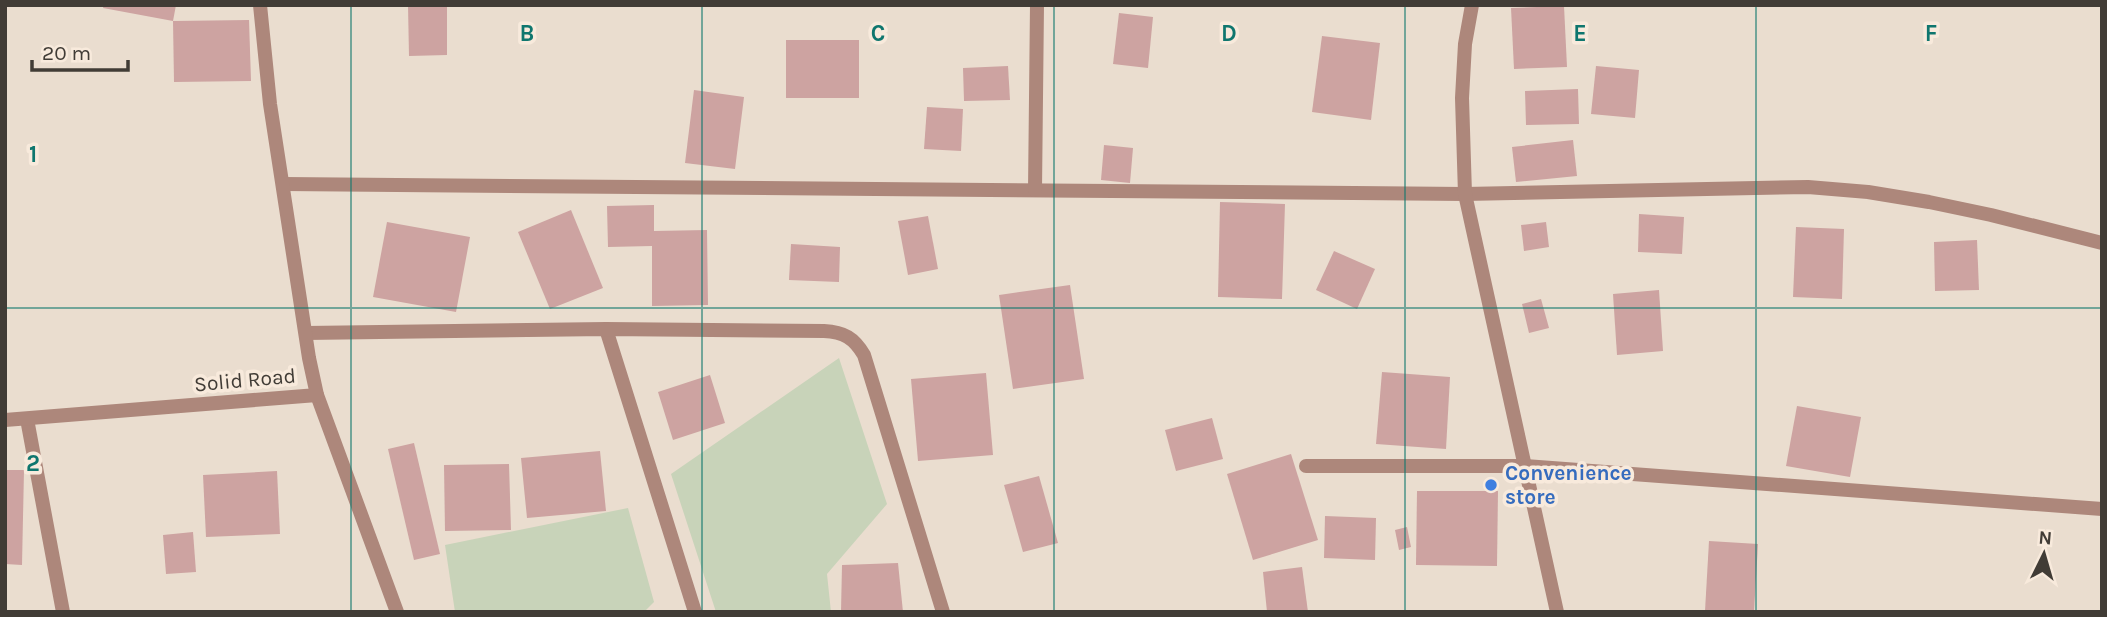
<svg xmlns="http://www.w3.org/2000/svg" width="2107" height="617" font-family="Karla,sans-serif">
<style>
.green{fill:#c8d3b9}
.building{fill:#cda3a1}
.lines{fill:none;stroke-linecap:round;stroke-linejoin:round}
.minor{stroke:#ad877b;stroke-width:14}
.tertiary{stroke:#ad877b;stroke-width:14}
.grid{fill:none;stroke:#0f766e;stroke-width:2;stroke-opacity:0.55}
.shop-dot{fill:#3f7fe0;stroke:#f8eadc;stroke-width:2.5}
.labels{text-anchor:middle;dominant-baseline:central;stroke-width:7;stroke-linejoin:round;paint-order:stroke}
.street-label{font-size:21px;fill:#413c36;stroke:#f8eadc}
.shop-label{font-size:21px;font-weight:bold;fill:#366cbe;stroke:#f8eadc;text-anchor:start}
.grid-label{font-size:23px;text-anchor:middle;font-weight:bold;fill:#0f766e;stroke:#f8eadc;stroke-width:7;stroke-linejoin:round;paint-order:stroke}
</style>
<rect width="100%" height="100%" fill="#eaddcf"/>
<!-- green -->
<g class="green">
<polygon points="839,358 887,504 827,574 831,612 716,612 671,474"/>
<polygon points="628,508 654,602 644,612 455,612 445,545"/>
</g>
<!-- building -->
<g class="building">
<polygon points="104,5 176,5 173,21 103,8"/>
<polygon points="408,5 447,5 447,55 409,56"/>
<polygon points="1564,6 1567,67 1514,69 1511,8"/>
<polygon points="1119,13 1153,17 1148,68 1113,64"/>
<polygon points="249,20 251,81 174,82 173,21"/>
<polygon points="1322,36 1380,43 1371,120 1312,112"/>
<rect x="786" y="40" width="73" height="58"/>
<polygon points="1008,66 1010,100 964,101 963,68"/>
<polygon points="1596,66 1639,70 1635,118 1591,114"/>
<polygon points="1578,89 1579,124 1526,125 1525,91"/>
<polygon points="694,90 744,97 735,169 685,163"/>
<polygon points="927,107 963,109 961,151 924,149"/>
<polygon points="1573,140 1577,176 1516,182 1512,147"/>
<polygon points="1104,145 1133,148 1130,183 1101,180"/>
<polygon points="1220,202 1285,204 1282,299 1218,297"/>
<polygon points="654,205 654,231 707,230 708,305 652,306 652,246 608,247 607,206"/>
<polygon points="571,210 603,288 550,309 518,232"/>
<polygon points="1639,214 1684,217 1682,254 1638,252"/>
<polygon points="928,216 938,269 908,275 898,221"/>
<polygon points="387,222 470,237 456,312 373,297"/>
<polygon points="1546,222 1549,247 1524,251 1521,225"/>
<polygon points="1796,227 1844,229 1842,299 1793,297"/>
<polygon points="1977,240 1979,290 1935,291 1934,242"/>
<polygon points="791,244 840,247 839,282 789,280"/>
<polygon points="1334,251 1375,269 1357,309 1316,290"/>
<polygon points="1070,285 1084,379 1013,389 999,295"/>
<polygon points="1659,290 1663,351 1617,355 1613,294"/>
<polygon points="1541,299 1549,328 1529,333 1522,304"/>
<polygon points="1382,372 1450,377 1446,449 1376,444"/>
<polygon points="986,373 993,455 918,461 911,379"/>
<polygon points="710,375 725,423 673,440 658,392"/>
<polygon points="1797,406 1861,417 1850,477 1786,466"/>
<polygon points="1212,418 1223,459 1176,471 1165,430"/>
<polygon points="414,443 440,554 414,560 388,449"/>
<polygon points="600,451 606,511 527,518 521,458"/>
<polygon points="1291,454 1318,540 1253,560 1227,474"/>
<polygon points="509,464 511,530 445,531 444,465"/>
<polygon points="5,470 24,470 22,565 5,564"/>
<polygon points="277,471 280,534 206,537 203,475"/>
<polygon points="1039,476 1058,543 1023,552 1004,485"/>
<polygon points="1417,491 1498,491 1497,566 1416,565"/>
<polygon points="1325,516 1376,518 1375,560 1324,558"/>
<polygon points="1407,527 1411,547 1399,550 1395,530"/>
<polygon points="193,532 196,572 166,574 163,535"/>
<polygon points="1709,541 1758,544 1754,612 1705,611"/>
<polygon points="898,563 903,612 841,612 842,565"/>
<polygon points="1302,567 1308,612 1267,612 1263,572"/>
</g>
<g class="lines">
<!-- minor -->
<g class="minor">
<polyline points="284,184 1465,194 1808,187 1868,192 1929,202 1991,215 2102,243"/>
<polyline points="1035,190 1037,5"/>
<polyline points="606,329 695,612"/>
<path d="M306 333 606 329 824 331C844 332 854 338 864 355L943 612"/>
<polyline points="317,395 397,612"/>
<polyline points="27,419 63,612"/>
<polyline points="5,420 317,395 309,358 270,104 260,5"/>
<polyline points="1306,466 1525,466 2102,509"/>
</g>
<!-- tertiary -->
<polyline class="tertiary" points="1472,5 1465,44 1462,98 1465,194 1557,612"/>
</g>
<!-- grid -->
<path class="grid" d="M351 5V612M702 5V612M1054 5V612M1405 5V612M1756 5V612M5 308H2102"/>
<!-- markers -->
<circle class="shop-dot" cx="1491" cy="485" r="7"/>
<g class="labels">
<!-- street labels -->
<g class="street-label">
<text transform="translate(245 380) rotate(-5)">Solid Road</text>
</g>
<!-- shop labels -->
<g class="shop-label">
<text x="1505" y="473">Convenience<tspan x="1505" dy="24">store</tspan></text>
</g>
</g>
<g class="grid-label">
<text x="527" y="41">B</text>
<text x="878" y="41">C</text>
<text x="1229" y="41">D</text>
<text x="1580" y="41">E</text>
<text x="1931" y="41">F</text>
<text x="33" y="162">1</text>
<text x="33" y="471">2</text>
</g>
<!-- border -->
<rect width="2107" height="617" fill="none" stroke="#413c36" stroke-width="14"/>
<!-- north arrow -->
<g transform="translate(2044 554) rotate(5)" stroke="#f8eadc" stroke-width="5" paint-order="stroke">
<path d="M0-5L12 26L0 18L-12 26Z" fill="#413c36"/>
<text y="-10" font-size="19" font-weight="bold" text-anchor="middle" fill="#413c36">N</text>
</g>
<!-- scale -->
<path d="M32 60v10h96v-10" fill="none" stroke="#413c36" stroke-width="3.5"/>
<text x="42" y="60" font-size="21" fill="#413c36" stroke="#f8eadc" stroke-width="5" paint-order="stroke">20 m</text>
</svg>
